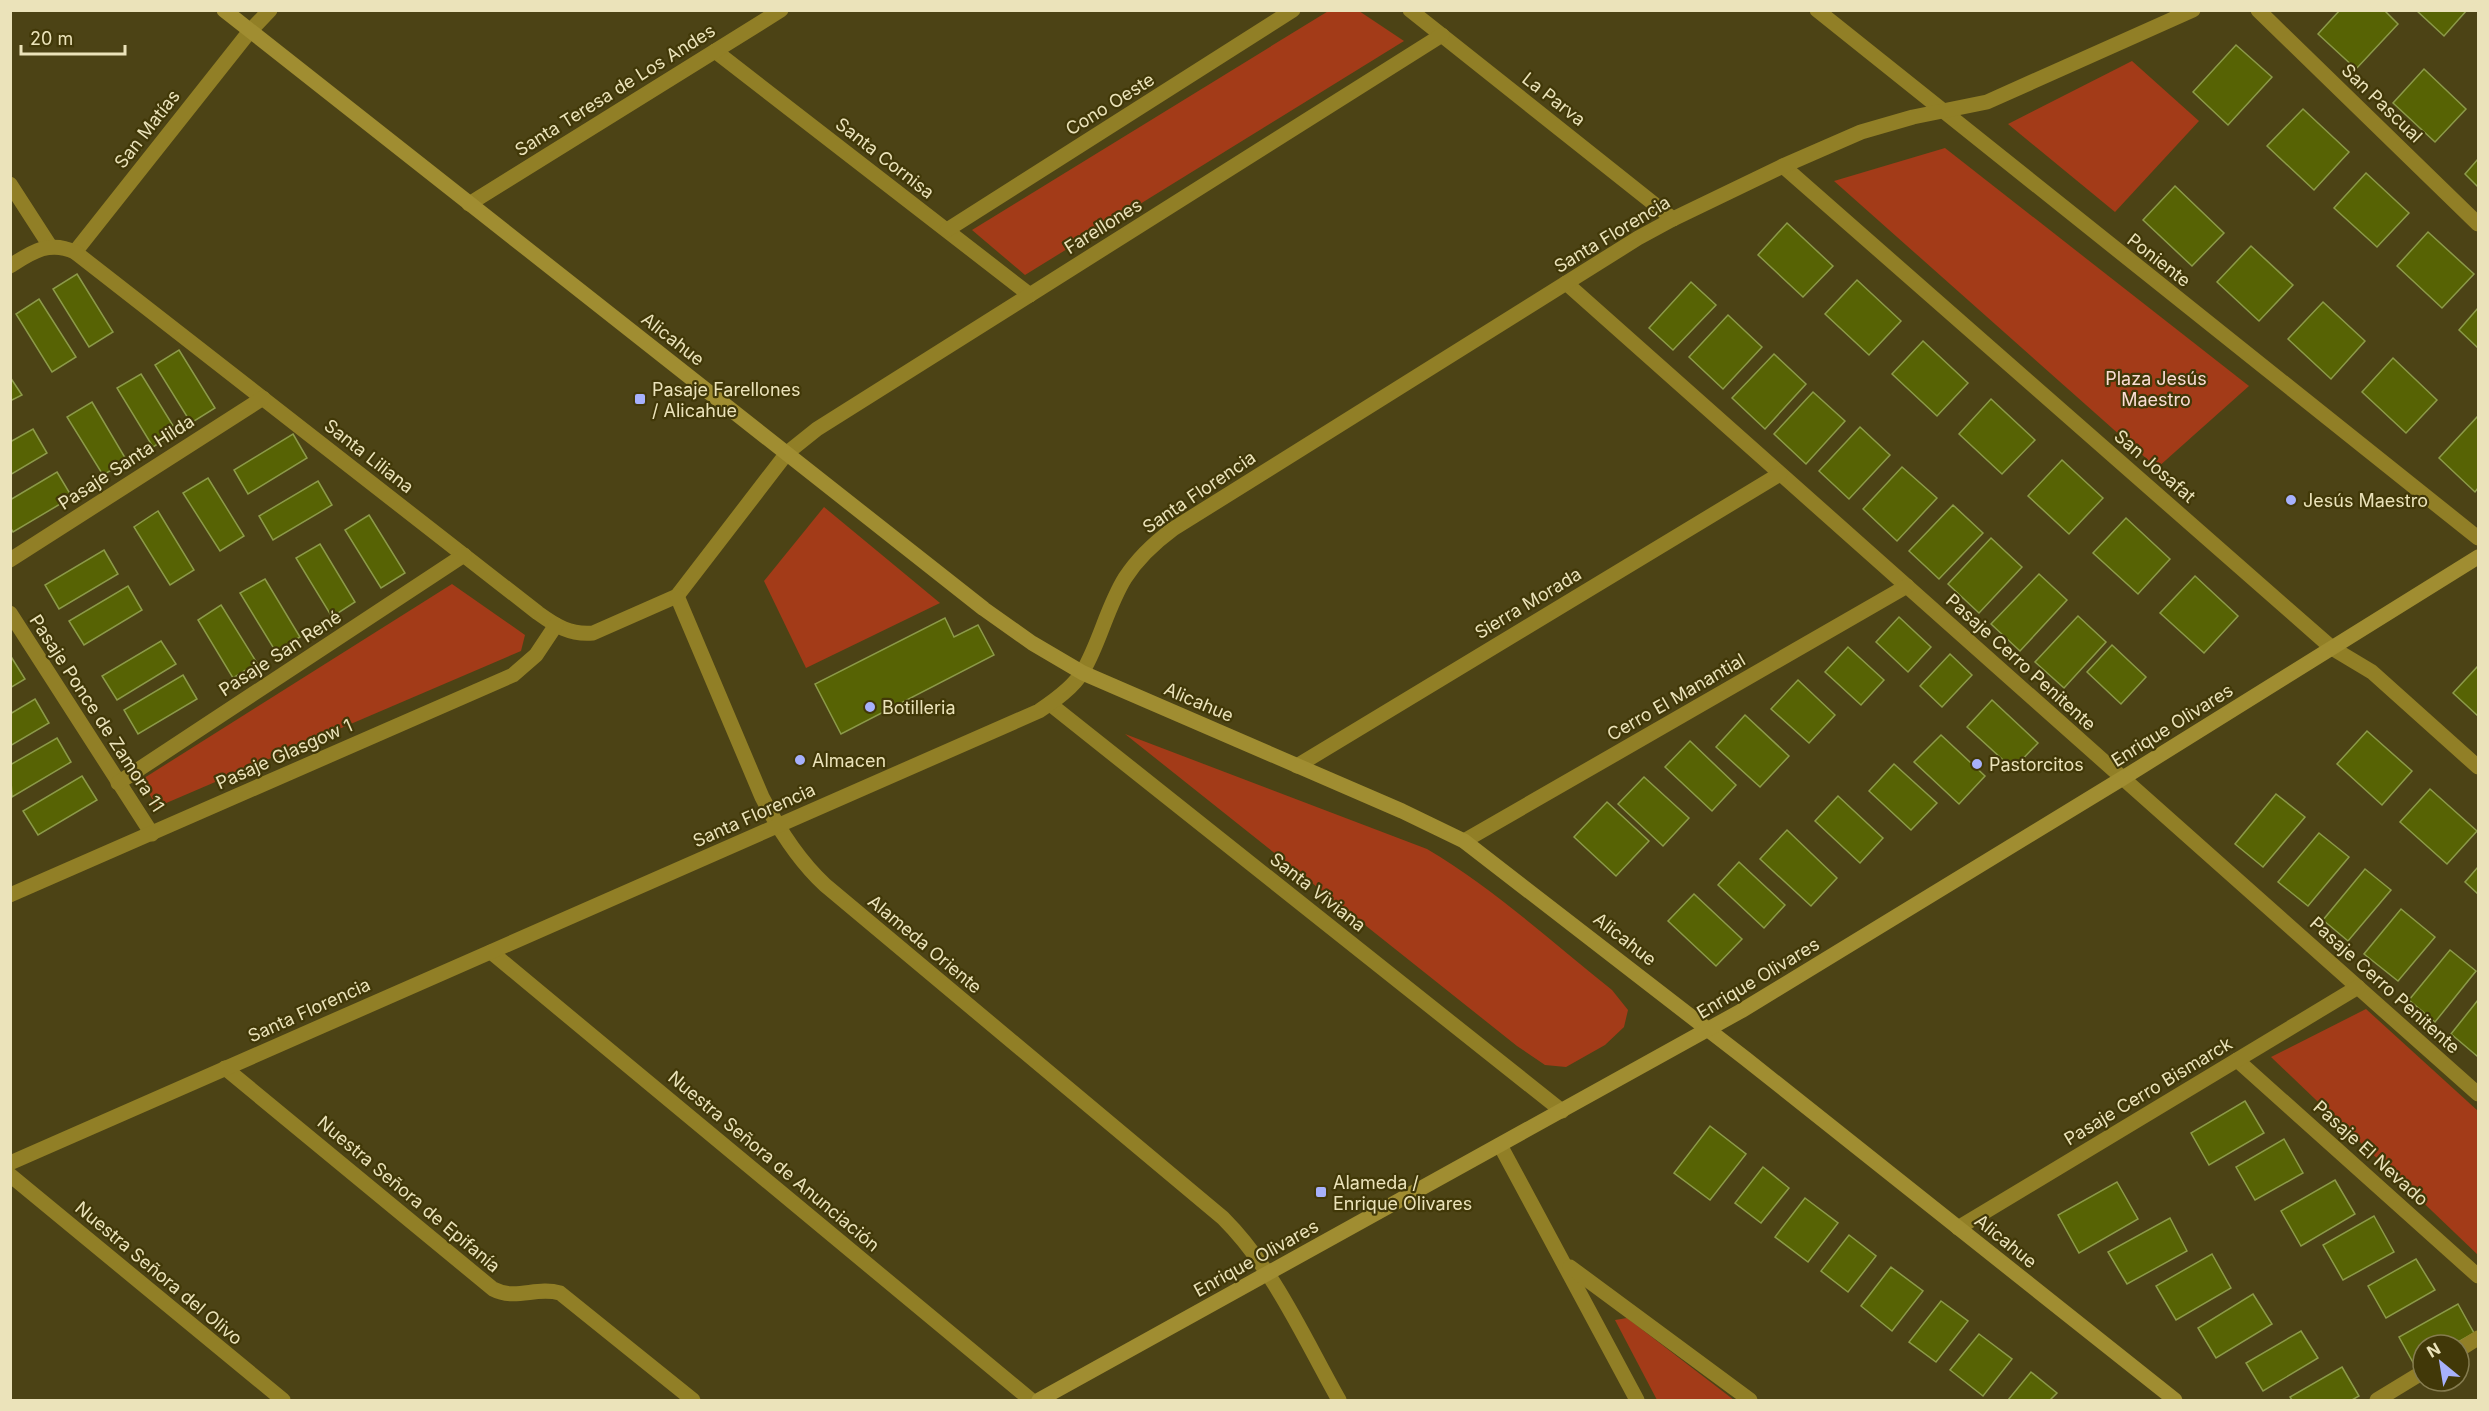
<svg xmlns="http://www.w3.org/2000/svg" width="2489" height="1411" font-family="Inter,sans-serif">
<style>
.green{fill:#a33b18}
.building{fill:#576304;stroke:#8c9a49;stroke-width:1.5}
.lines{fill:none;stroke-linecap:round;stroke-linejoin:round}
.street{stroke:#917f26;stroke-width:15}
.secondary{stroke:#a08d31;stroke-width:15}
.poi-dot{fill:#a7b1fc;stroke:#413808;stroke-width:2}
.labels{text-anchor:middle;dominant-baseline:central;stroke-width:4.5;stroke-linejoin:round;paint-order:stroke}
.street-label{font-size:18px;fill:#ebe3ba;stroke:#413808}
.park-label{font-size:18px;fill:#fbddd4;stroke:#413808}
.poi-label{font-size:18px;fill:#ebe3ba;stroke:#413808;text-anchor:start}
</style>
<rect width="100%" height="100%" fill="#4c4315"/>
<!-- green -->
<g class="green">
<polygon points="1330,10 1359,11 1404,41 1025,275 972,230"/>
<polygon points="2132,61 2199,121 2115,212 2008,124"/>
<polygon points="1945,148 2249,386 2157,468 1834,181"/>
<polygon points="824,507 940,603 806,668 764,581"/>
<polygon points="452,584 525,635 521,651 157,807 141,780"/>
<path d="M1125 734 1427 849C1493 888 1552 942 1612 990L1628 1010 1624 1027 1605 1045 1566 1067 1545 1065 1517 1046Z"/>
<polygon points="2366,1009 2478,1111 2478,1255 2271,1057"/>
<polygon points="1627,1318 1734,1400 1657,1400 1615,1320"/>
</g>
<!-- building -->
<g class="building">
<polygon points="2340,10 2384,10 2398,24 2356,69 2318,34"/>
<polygon points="2416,10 2467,10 2444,36"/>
<polygon points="2236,45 2272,77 2228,125 2193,92"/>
<polygon points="2424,69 2466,109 2435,142 2393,103"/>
<polygon points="2303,109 2349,152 2314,190 2267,146"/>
<polygon points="2478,159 2478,187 2465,174"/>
<polygon points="2366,173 2409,213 2377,247 2334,208"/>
<polygon points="2175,186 2224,233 2192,266 2143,220"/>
<polygon points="1787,223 1833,266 1803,297 1758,255"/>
<polygon points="2428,232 2474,274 2442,308 2397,266"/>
<polygon points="2251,246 2293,285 2259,321 2217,282"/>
<polygon points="77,274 113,332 89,347 53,289"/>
<polygon points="1857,280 1901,321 1869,355 1825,314"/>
<polygon points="1691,282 1716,305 1673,350 1649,328"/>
<polygon points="39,299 76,357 52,372 16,314"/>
<polygon points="2323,302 2365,341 2331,379 2288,339"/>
<polygon points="2478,308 2478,348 2459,330"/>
<polygon points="1728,315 1762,347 1723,389 1689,357"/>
<polygon points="1923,341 1968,383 1937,416 1892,374"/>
<polygon points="179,350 215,408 191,423 155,365"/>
<polygon points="1774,354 1806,384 1765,429 1732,398"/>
<polygon points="2393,358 2437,400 2406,433 2362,392"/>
<polygon points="141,374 177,432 153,447 117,388"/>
<polygon points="10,377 22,395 10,401"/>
<polygon points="1813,392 1845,421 1806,464 1774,434"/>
<polygon points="1991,399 2035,440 2002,474 1959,434"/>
<polygon points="92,402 127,461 103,475 67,417"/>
<polygon points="2478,416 2478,488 2475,492 2439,458"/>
<polygon points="1860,427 1890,455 1849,499 1819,471"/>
<polygon points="33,429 47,453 10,475 10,442"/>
<polygon points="293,434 307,458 248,494 234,470"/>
<polygon points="2062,460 2103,498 2069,534 2028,496"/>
<polygon points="1902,467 1937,498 1897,541 1863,509"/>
<polygon points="57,472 72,497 13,532 10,527 10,500"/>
<polygon points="208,478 244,536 220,551 183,493"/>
<polygon points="318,481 332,505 273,540 259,516"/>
<polygon points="1953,505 1983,533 1939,579 1909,551"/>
<polygon points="158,511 194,570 170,585 134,527"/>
<polygon points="369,515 405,573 381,588 345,530"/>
<polygon points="2126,518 2170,559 2138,594 2093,553"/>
<polygon points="1991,538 2022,567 1979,613 1948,584"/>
<polygon points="320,544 355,602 332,617 296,558"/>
<polygon points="104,550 118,574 59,609 45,585"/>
<polygon points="2039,574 2067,600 2020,651 1991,624"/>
<polygon points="2195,576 2238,616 2204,653 2160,613"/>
<polygon points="265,579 300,637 276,652 240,593"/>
<polygon points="128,586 142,610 84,645 69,621"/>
<polygon points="221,605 257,663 233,678 198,620"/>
<polygon points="2078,616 2106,642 2064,688 2035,662"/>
<polygon points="1899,617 1931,647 1908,672 1876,642"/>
<polygon points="945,618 954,637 978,625 994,655 841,734 815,684"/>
<polygon points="161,641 176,664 117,700 102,676"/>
<polygon points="2112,645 2146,677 2121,704 2087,672"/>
<polygon points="1848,647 1884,680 1861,705 1825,672"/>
<polygon points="1950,654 1972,675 1942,707 1920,686"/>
<polygon points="10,655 25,679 10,688"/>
<polygon points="2478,666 2478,716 2453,693"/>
<polygon points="183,675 197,699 138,734 124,710"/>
<polygon points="1798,680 1835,715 1809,743 1771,709"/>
<polygon points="35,699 49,723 10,746 10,714"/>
<polygon points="1992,700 2038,743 2013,769 1967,727"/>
<polygon points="1745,715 1789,756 1760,787 1716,747"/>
<polygon points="2367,731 2412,771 2382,805 2337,764"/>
<polygon points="1941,735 1985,776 1959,804 1914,762"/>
<polygon points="57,738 71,762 12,797 10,765"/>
<polygon points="1690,741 1736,785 1712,811 1665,767"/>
<polygon points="1894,764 1937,803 1911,830 1869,791"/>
<polygon points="82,776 97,800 38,835 23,811"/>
<polygon points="1644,777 1689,818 1663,846 1618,804"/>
<polygon points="2430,789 2477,831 2447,864 2400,822"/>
<polygon points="2276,794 2305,817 2263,867 2235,844"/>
<polygon points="1838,796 1883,838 1860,863 1815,821"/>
<polygon points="1607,802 1649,841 1616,876 1574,837"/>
<polygon points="1787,830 1837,878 1811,906 1760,859"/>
<polygon points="2319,833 2349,857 2308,906 2278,882"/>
<polygon points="1739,862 1785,905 1764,928 1718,885"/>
<polygon points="2478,867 2478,894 2465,882"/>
<polygon points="2365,869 2391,890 2348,941 2323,920"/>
<polygon points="1694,894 1742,939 1716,966 1668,921"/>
<polygon points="2401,909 2435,937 2398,981 2364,954"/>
<polygon points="2450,950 2476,971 2435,1022 2409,1000"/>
<polygon points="2478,1000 2478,1055 2477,1056 2451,1034"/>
<polygon points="2245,1101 2264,1133 2209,1165 2191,1133"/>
<polygon points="1710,1126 1746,1154 1710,1200 1674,1173"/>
<polygon points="2284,1139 2303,1173 2255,1200 2236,1167"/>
<polygon points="1763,1167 1789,1188 1761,1223 1735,1203"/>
<polygon points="2335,1180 2355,1214 2301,1246 2281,1211"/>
<polygon points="2117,1182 2138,1219 2079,1253 2058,1215"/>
<polygon points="1805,1198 1838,1223 1808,1262 1775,1237"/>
<polygon points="2374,1216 2394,1252 2343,1280 2323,1245"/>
<polygon points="2170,1218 2187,1251 2127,1284 2108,1252"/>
<polygon points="1849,1235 1876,1256 1848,1292 1821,1271"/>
<polygon points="2212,1254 2231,1288 2176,1320 2156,1286"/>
<polygon points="2416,1259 2435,1290 2386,1318 2368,1286"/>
<polygon points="1891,1267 1923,1291 1892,1331 1861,1306"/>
<polygon points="2253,1294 2272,1324 2216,1358 2198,1328"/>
<polygon points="1941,1301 1968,1321 1936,1362 1909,1342"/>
<polygon points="2458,1304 2474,1333 2453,1345 2423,1345 2423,1362 2415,1366 2399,1337"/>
<polygon points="2301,1331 2318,1358 2263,1391 2246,1363"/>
<polygon points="1979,1334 2012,1359 1983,1396 1950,1370"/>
<polygon points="2342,1367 2359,1396 2352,1400 2292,1400 2290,1397"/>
<polygon points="2031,1372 2057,1393 2050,1400 2008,1400"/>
</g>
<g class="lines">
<!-- street -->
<g class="street">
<polyline points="1410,10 1673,219"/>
<polyline points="1817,10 2478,538"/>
<polyline points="2258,10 2478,224"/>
<polyline points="715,51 1030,295"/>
<polyline points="1783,166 2332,648 2372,672 2478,767"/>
<polyline points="10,184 50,246"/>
<polyline points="469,204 781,10"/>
<polyline points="947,230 1293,10"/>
<polyline points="75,252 250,31 270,10"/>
<path d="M10 266C32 252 49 240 75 252L538 613C556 626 570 635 593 633L677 596 787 453 817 429 1442 35"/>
<polyline points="1566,283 2478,1094"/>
<polyline points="10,560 263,398"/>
<path d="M677 596 762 797C779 830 798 860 825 885L1223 1218C1274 1269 1304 1338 1339 1400"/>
<polyline points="10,613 152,834"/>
<polyline points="1050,704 1562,1111"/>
<polyline points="1297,766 1780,474"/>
<polyline points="118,783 464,555"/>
<polyline points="1464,841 1907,586"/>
<polyline points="10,895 513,675 536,655 556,625"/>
<polyline points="491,952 1031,1400"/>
<polyline points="2237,1060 2478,1276"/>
<path d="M225 1068 493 1289C516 1301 536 1286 560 1293L693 1400"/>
<polyline points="1500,1145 1637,1400"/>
<path d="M10 1163 1039 711C1054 701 1074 687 1083 671 1100 642 1107 607 1125 578 1138 558 1154 543 1173 529L1638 238 1673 219 1783 166 1861 132 1913 117 1987 102 2193 10"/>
<polyline points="10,1175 283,1400"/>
<polyline points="1958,1228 2358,987"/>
<polyline points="1570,1267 1750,1400"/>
<polyline points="2459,1350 2478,1338"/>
<polyline points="2377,1400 2423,1372"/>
</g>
<!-- secondary -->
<g class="secondary">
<polyline points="224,10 984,609 1032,643 1083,673 1402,811 1464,841 1746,1059 2175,1400"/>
<polyline points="1039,1400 1741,1011 2123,778 2478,557"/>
</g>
</g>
<!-- markers -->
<g class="poi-dot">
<rect x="634" y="393" width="12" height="12" rx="3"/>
<circle cx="2291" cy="500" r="6"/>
<circle cx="870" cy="707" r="6"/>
<circle cx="800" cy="760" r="6"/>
<circle cx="1977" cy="764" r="6"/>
<rect x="1315" y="1186" width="12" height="12" rx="3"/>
</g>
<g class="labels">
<!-- street labels -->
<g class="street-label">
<text transform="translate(615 90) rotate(-32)">Santa Teresa de Los Andes</text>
<text transform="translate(1554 99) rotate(38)">La Parva</text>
<text transform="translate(2382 103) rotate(44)">San Pascual</text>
<text transform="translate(1110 104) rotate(-32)">Cono Oeste</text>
<text transform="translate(147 129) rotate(-52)">San Matías</text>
<text transform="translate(885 158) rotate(38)">Santa Cornisa</text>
<text transform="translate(1103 226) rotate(-32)">Farellones</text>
<text transform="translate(1612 234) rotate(-31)">Santa Florencia</text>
<text transform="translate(2159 260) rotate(38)">Poniente</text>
<text transform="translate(673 339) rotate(38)">Alicahue</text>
<text transform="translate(369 456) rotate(38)">Santa Liliana</text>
<text transform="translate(126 462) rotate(-33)">Pasaje Santa Hilda</text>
<text transform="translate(2155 466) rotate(41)">San Josafat</text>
<text transform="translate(1199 492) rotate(-34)">Santa Florencia</text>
<text transform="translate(1528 603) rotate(-31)">Sierra Morada</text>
<text transform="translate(280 653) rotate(-33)">Pasaje San René</text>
<text transform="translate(2021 662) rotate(42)">Pasaje Cerro Penitente</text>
<text transform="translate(1676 697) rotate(-30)">Cerro El Manantial</text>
<text transform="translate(1199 702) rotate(23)">Alicahue</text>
<text transform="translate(97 713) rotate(57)">Pasaje Ponce de Zamora 11</text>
<text transform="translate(2172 725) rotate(-32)">Enrique Olivares</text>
<text transform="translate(284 754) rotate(-24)">Pasaje Glasgow 1</text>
<text transform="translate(754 815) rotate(-24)">Santa Florencia</text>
<text transform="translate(1318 892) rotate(38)">Santa Viviana</text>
<text transform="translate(1625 939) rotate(38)">Alicahue</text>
<text transform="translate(925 944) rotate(40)">Alameda Oriente</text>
<text transform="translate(1758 978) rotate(-31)">Enrique Olivares</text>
<text transform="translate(2385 985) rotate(42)">Pasaje Cerro Penitente</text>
<text transform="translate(309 1010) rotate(-24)">Santa Florencia</text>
<text transform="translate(2148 1091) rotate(-31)">Pasaje Cerro Bismarck</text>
<text transform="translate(2371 1153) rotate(42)">Pasaje El Nevado</text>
<text transform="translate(774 1161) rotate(40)">Nuestra Señora de Anunciación</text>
<text transform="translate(409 1194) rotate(40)">Nuestra Señora de Epifanía</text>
<text transform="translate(2006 1241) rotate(39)">Alicahue</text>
<text transform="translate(1256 1258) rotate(-29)">Enrique Olivares</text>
<text transform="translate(159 1273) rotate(40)">Nuestra Señora del Olivo</text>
</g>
<!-- park labels -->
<g class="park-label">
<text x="2156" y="378">Plaza Jesús<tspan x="2156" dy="21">Maestro</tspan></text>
</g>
<!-- poi labels -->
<g class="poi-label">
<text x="652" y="389">Pasaje Farellones<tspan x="652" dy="21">/ Alicahue</tspan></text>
<text x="2303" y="500">Jesús Maestro</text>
<text x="882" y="707">Botilleria</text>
<text x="812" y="760">Almacen</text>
<text x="1989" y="764">Pastorcitos</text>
<text x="1333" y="1182">Alameda /<tspan x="1333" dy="21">Enrique Olivares</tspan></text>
</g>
</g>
<!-- border -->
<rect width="2489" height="1411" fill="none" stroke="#ebe3ba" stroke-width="24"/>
<!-- north arrow -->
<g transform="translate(2441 1363) rotate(330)"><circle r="28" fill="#413808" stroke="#857c4f" stroke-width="1.5"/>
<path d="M0-4.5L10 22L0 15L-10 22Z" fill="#a7b1fc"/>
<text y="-9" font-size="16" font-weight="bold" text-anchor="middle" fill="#ebe3ba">N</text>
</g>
<!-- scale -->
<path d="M21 45v9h104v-9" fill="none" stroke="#ebe3ba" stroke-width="3"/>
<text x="30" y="45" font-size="18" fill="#ebe3ba" stroke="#413808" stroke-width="4.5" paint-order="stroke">20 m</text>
</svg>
